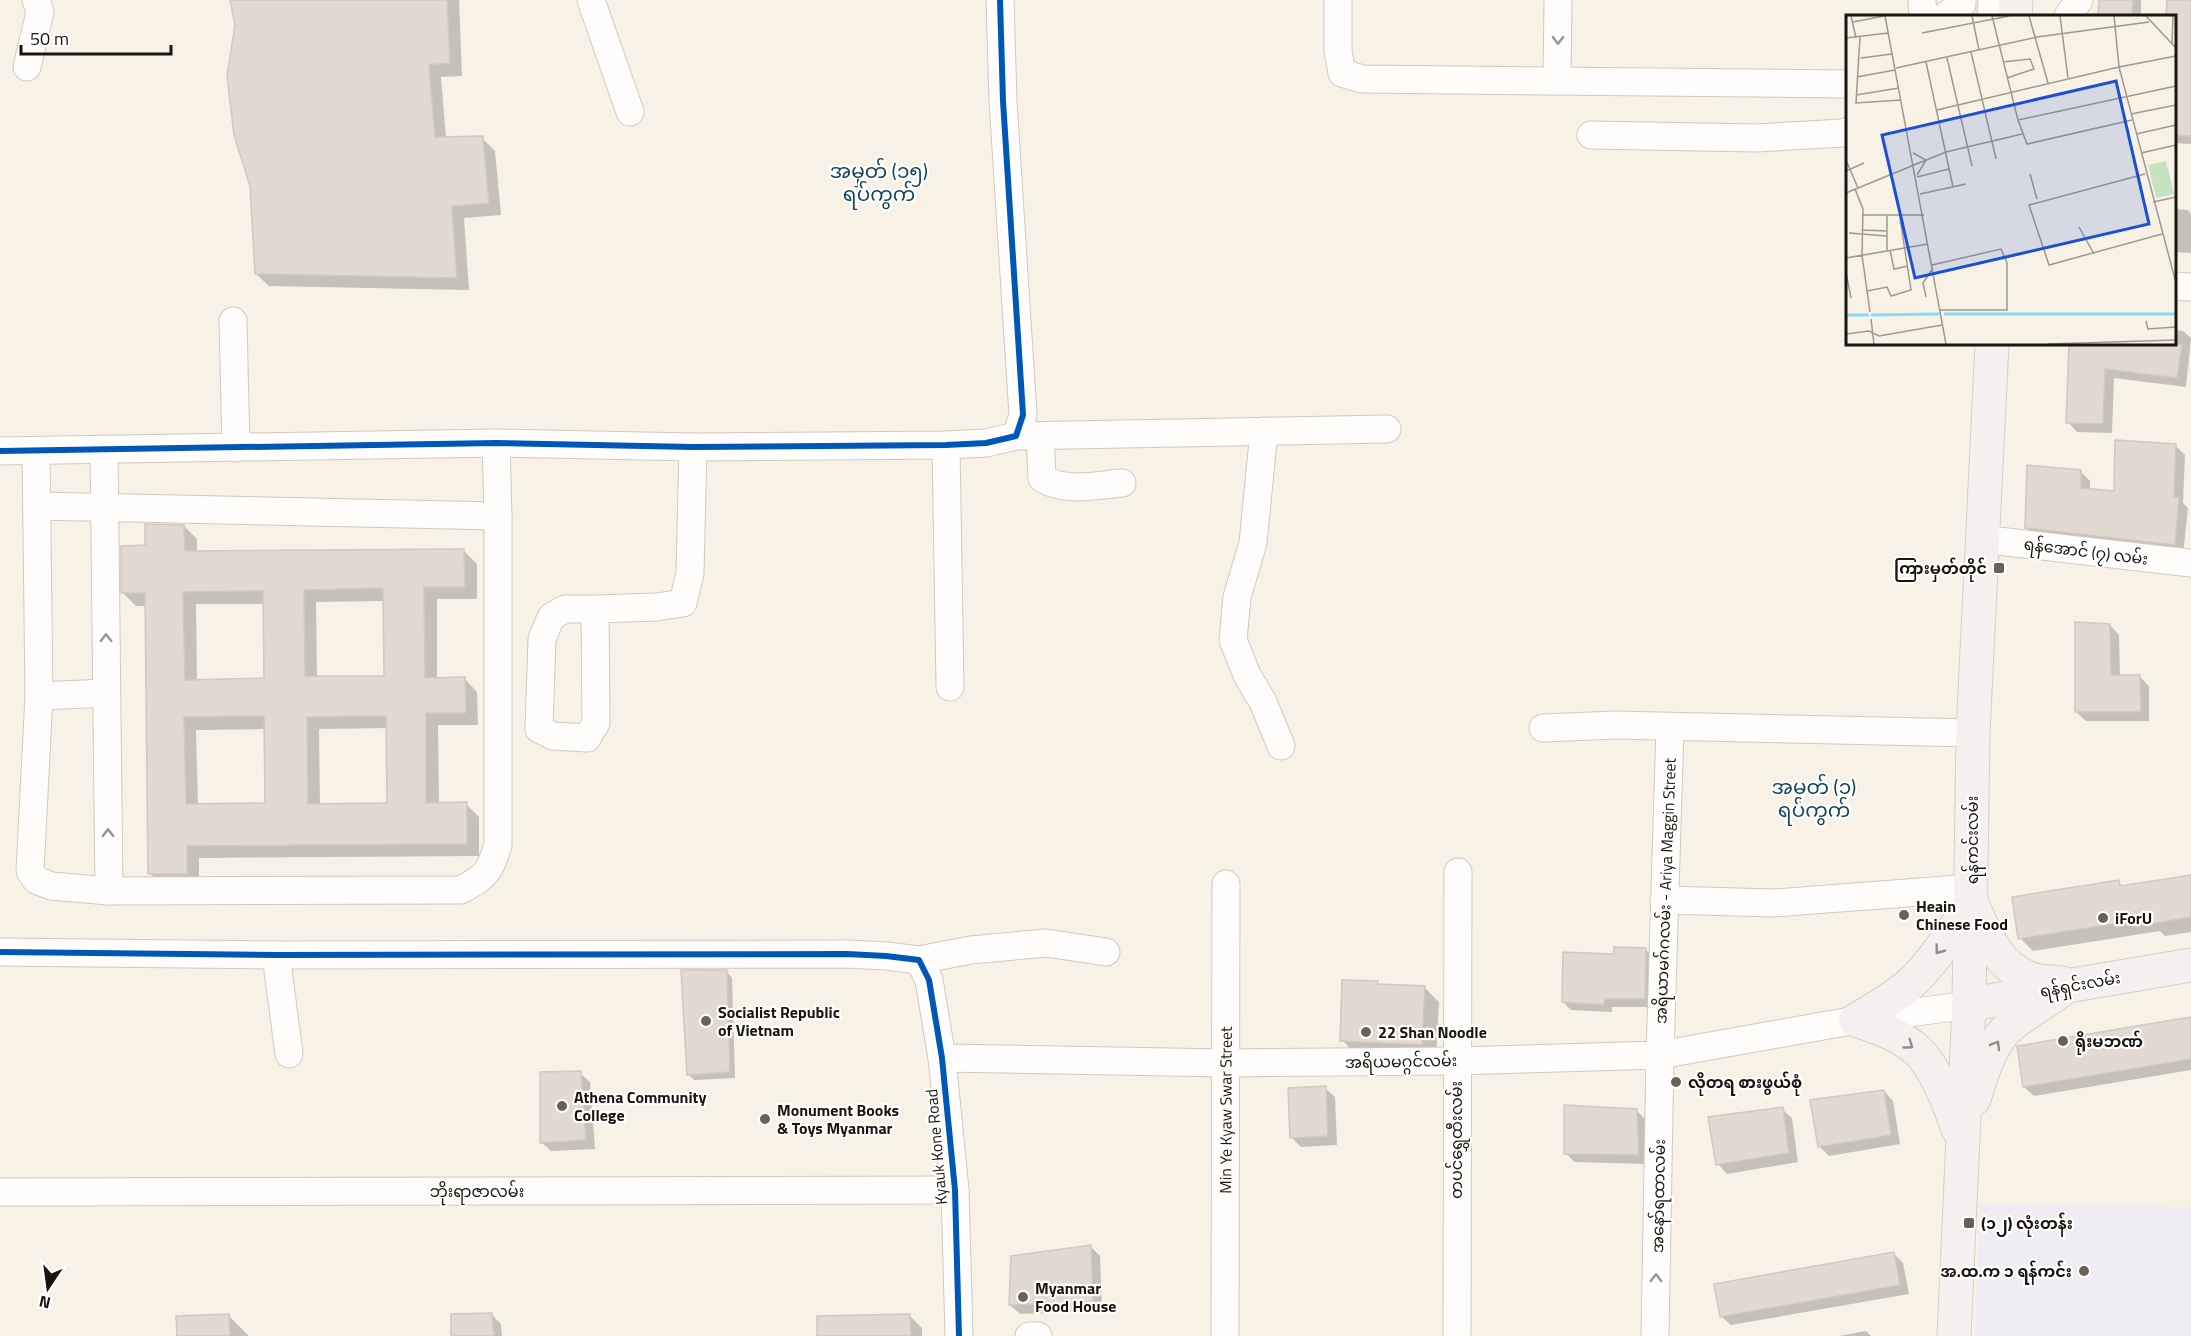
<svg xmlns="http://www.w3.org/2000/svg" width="2191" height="1336" font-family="'Titillium Web','Noto Sans Myanmar',sans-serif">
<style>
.education{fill:#efecf3}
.shadow{fill:#0003;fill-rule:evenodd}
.building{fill:#e2d9d1;stroke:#d0c8c1;stroke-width:1.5;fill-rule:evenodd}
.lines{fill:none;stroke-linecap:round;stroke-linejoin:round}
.minor-casing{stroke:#d0cac1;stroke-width:29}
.major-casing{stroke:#d3d0ca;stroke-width:35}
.minor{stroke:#fefdfb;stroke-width:27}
.major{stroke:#f6efef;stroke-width:33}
.cycleway-casing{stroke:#fff;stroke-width:10}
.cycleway{stroke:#0057b8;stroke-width:6}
.oneway{stroke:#989590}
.oneway2{stroke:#938d89}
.poi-dot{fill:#686359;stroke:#fff;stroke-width:2}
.labels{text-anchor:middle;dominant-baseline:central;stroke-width:4.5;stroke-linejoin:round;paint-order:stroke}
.street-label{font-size:16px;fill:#1b160d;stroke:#fff}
.poi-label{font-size:16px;font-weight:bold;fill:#1b160d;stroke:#fff;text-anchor:start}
.quarter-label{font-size:20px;fill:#124556;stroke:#fff}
.inset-river{fill:none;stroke:#85dbf6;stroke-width:3}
.inset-road{fill:none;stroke:#9f998f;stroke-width:1.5}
.view{fill:#1d4ed8;fill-opacity:0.15;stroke:#1d4ed8;stroke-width:3}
.inset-edge{fill:none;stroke:#1b160d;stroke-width:3}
</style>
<rect width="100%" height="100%" fill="#f7f1e6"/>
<!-- education -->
<polygon class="education" points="1980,1204 2191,1207 2191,1336 1975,1336"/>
<!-- shadow -->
<g class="shadow">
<polygon points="232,0 459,0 462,76 441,77 446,138 482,138 495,151 501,215 464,218 469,290 269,286 256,274 252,186 237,25"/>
<polygon points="2101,0 2141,0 2141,16 2100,16"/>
<polygon points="2168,0 2191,0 2191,144 2174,143 2174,16 2167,16"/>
<polygon points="2174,209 2188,210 2191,214 2191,253 2174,252"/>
<polygon points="2174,330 2183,331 2191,338 2186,387 2114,378 2112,433 2077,432 2068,422 2070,345 2132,347 2133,344 2174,344"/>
<polygon points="2176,446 2185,455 2183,503 2188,508 2183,554 2035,537 2026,528 2081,472 2090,481 2090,490 2115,493"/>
<path d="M184 526 197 539V553L464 551 477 564V599H437V679H465L477 692 478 725H438L439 804H466L479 817V856L199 858V886H162L150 873 147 606H136L123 593 147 547ZM385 601 386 677 317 678 316 602ZM196 604H264L266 680 197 681ZM388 728 389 804 320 805 319 729ZM265 729 267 805 198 806 196 730Z"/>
<polygon points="2110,625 2119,635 2120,677 2140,677 2149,686 2149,721 2086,721 2076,712"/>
<polygon points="2191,877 2191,932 2165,936 2160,931 2033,951 2020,938 2118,882 2123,887"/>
<polygon points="1645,949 1653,957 1652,1007 1612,1007 1612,1012 1571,1010 1563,1002 1615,955"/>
<polygon points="726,971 732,978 735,1078 694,1080 688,1074"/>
<polygon points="1377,982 1380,985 1425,988 1439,1002 1436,1058 1356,1054 1342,1040"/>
<polygon points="2191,1019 2191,1070 2034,1096 2024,1087"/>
<polygon points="580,1073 590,1082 595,1149 551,1151 541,1142"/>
<polygon points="1325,1088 1335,1097 1337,1145 1301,1147 1292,1138"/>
<polygon points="1884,1091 1893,1101 1900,1144 1829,1156 1820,1147"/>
<polygon points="1782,1109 1792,1118 1798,1162 1727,1174 1718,1164"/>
<polygon points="1636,1110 1646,1120 1647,1164 1575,1162 1565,1153"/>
<polygon points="1091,1247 1100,1256 1102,1311 1020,1314 1010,1305"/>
<polygon points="1893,1253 1903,1263 1909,1294 1731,1325 1721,1316"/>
<polygon points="492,1315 501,1324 502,1336 453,1336"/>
<polygon points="909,1315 922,1328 922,1336 819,1336"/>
<polygon points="229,1316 249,1336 178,1336"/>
<polygon points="1866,1331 1871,1336 1839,1336"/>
</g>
<!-- building -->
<g class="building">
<polygon points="230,0 447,0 450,63 429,65 435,137 483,136 489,203 452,206 457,278 255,274 250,186 234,135 227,76 235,25"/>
<polygon points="2099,0 2133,0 2132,16 2098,16"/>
<polygon points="2167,0 2191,0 2191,136 2175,135 2175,16 2166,16"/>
<polygon points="2069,344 2131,346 2131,344 2182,344 2177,378 2105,369 2103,424 2066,423"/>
<polygon points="2115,440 2176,444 2174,497 2179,497 2175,545 2025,528 2027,465 2081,470 2081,488 2114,491"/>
<path d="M145 524 184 525 185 551 464 549 465 587H424L425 678 465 677 466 713H426V803L467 802V844L187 846V874H148L145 593H121V546L145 545ZM383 588 384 676H305L304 590ZM263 591 264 678 185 680 183 592ZM264 716 265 803 186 804 184 717ZM386 716 387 803 308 804 307 717Z"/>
<polygon points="2075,622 2110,624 2111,675 2140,675 2141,712 2075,712"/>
<polygon points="2191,875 2191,917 2151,924 2150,918 2018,939 2012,897 2119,880 2120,886"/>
<polygon points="1614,947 1646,948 1645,999 1605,999 1604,1005 1562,1002 1563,952 1614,954"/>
<polygon points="681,970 727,970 730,1072 687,1075"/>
<polygon points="1342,980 1378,981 1378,984 1425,986 1422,1045 1340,1041"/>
<polygon points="2191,1017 2191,1059 2023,1087 2017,1046"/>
<polygon points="581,1071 586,1140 540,1143 540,1072"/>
<polygon points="1326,1086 1328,1136 1290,1138 1288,1088"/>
<polygon points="1884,1090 1891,1135 1818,1147 1810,1100"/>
<polygon points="1564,1105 1637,1109 1639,1155 1564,1154"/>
<polygon points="1783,1107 1789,1153 1716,1165 1708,1117"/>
<polygon points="1091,1245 1093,1302 1009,1305 1011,1256"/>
<polygon points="1894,1252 1900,1285 1720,1317 1714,1284"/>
<polygon points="492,1313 494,1336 451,1336 451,1314"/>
<polygon points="229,1314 230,1336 177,1336 176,1316"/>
<polygon points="910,1314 911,1336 817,1336 817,1316"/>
</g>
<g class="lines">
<defs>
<g id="minor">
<polyline points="591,0 630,112"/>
<polyline points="1338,0 1338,51 1342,73 1362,79 1848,84"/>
<polyline points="1922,0 1923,16"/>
<polyline points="1945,16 1962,4 1962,0"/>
<polyline points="1991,16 1992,0"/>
<polyline points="2068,16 2079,0"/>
<polyline points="27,67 40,12 36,0"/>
<polyline points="1557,81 1558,0"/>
<polyline points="1591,135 1757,138 1842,133 1848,131"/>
<polyline points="2174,286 2191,287"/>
<polyline points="233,321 236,448"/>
<polyline points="1264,431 1253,543 1237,597 1233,640 1247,675 1263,702 1281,746"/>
<polyline points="1016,436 1387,429"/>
<path d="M1040 436 1042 478C1064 493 1097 485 1122 483"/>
<polyline points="946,445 950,687"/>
<polyline points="104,450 109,891"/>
<polyline points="0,451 496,443 693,447 946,445 986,443 1016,436 1023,415 1003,101 1000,0"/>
<path d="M36 451 39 696 30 871 36 880 51 886 109 891 461 890C488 875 489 873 498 845V516L496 443"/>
<polyline points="37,506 498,516"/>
<polyline points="1981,539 2191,563"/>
<polyline points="595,609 565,609 551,617 542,639 539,729 553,736 587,738 596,723 595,609 657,607 683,603 690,573 693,447"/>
<polyline points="39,696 106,693"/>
<polyline points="1543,728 1615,725 1973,733"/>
<polyline points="1664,900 1774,903 1972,888"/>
<polyline points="0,952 276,955 847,954 886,956 919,960 971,950 1046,943 1106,952"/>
<polyline points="276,955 289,1054"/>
<polyline points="919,960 929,980 942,1058 955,1190 959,1336"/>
<polyline points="942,1058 1226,1063 1456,1061 1660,1055 1856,1020 1969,1005"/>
<polyline points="0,1192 955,1190"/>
<polyline points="1029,1336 1038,1336"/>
<path id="s1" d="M1225 1336 1226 884"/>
<polyline points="1457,1336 1458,872"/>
<polyline points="1655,1336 1660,1055 1670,727"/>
</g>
<g id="major">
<polyline points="2015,16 2016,0"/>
<path d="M1974 908C1986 936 1998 966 2029 978 2038 982 2052 982 2062 983"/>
<polyline points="1969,1005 2073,985 2191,965"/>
<path d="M1856 1020C1878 1028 1901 1035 1918 1051 1936 1068 1950 1106 1958 1129"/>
<path d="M1856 1020C1877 1007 1900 995 1917 977 1939 955 1955 927 1972 902"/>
<path d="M1974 1099C1980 1078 1990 1047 2005 1031 2020 1016 2040 1005 2058 993"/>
<polyline points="1954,1336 1969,1005 1973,733 1992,344"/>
</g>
</defs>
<!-- minor casing -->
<use href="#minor" class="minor-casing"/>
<!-- major casing -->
<use href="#major" class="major-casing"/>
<!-- minor -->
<use href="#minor" class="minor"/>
<!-- major -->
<use href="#major" class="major"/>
<defs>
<g id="cycleway">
<polyline points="0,451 496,443 693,447 946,445 986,443 1016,436 1023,415 1003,101 1000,0"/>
<polyline points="0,952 276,955 847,954 886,956 919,960 929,980 942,1058 955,1190 959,1336"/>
</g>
</defs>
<!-- cycleway casing -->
<use href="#cycleway" class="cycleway-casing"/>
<!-- cycleway -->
<use href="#cycleway" class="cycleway"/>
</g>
<!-- one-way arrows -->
<defs><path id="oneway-chevron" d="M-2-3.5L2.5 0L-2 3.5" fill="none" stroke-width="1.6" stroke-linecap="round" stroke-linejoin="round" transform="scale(1.5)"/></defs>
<g class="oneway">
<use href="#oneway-chevron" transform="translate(1558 40) rotate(91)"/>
<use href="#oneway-chevron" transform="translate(106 638) rotate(-91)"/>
<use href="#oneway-chevron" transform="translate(108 833) rotate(-91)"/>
<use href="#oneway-chevron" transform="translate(1656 1278) rotate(-89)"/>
</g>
<g class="oneway2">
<use href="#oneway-chevron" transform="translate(1939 950) rotate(127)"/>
<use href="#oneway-chevron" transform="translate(1909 1045) rotate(36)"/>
<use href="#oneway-chevron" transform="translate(1996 1045) rotate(-60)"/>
</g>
<!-- markers -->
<g class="poi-dot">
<rect x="1993" y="562" width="12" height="12" rx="3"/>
<circle cx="1904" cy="915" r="6"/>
<circle cx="2103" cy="918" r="6"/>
<circle cx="706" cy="1021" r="6"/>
<circle cx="1366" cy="1032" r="6"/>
<circle cx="2063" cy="1041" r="6"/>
<circle cx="1676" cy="1082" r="6"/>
<circle cx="562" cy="1106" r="6"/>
<circle cx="765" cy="1119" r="6"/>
<rect x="1963" y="1217" width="12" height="12" rx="3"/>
<circle cx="2084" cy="1271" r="6"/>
<circle cx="1023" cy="1297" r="6"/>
</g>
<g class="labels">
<!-- street labels -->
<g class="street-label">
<text transform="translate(2086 551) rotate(7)">ရန်အောင် (၇) လမ်း</text>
<text transform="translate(1972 840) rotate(-90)">ရန်ကင်းလမ်း</text>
<text transform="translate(1665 891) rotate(-88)">အရိယာမဂ်ဂလမ်း - Ariya Maggin Street</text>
<text transform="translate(2080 984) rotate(-10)">ရန်ရှင်းလမ်း</text>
<text transform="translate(1401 1061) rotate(-1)">အရိယမဂ္ဂင်လမ်း</text>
<text stroke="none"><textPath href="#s1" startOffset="226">Min Ye Kyaw Swar Street</textPath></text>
<text transform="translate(1456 1140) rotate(-90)">တပင်ရွှေထီးလမ်း</text>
<text transform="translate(936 1147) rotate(-95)">Kyauk Kone Road</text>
<text x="477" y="1191">ဘိုးရာဇာလမ်း</text>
<text transform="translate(1658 1196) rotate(-89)">အနော်ရထာလမ်း</text>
</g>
<!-- poi labels -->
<g class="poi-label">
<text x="1987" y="568" text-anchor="end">ကြားမှတ်တိုင်</text>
<text x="1916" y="906">Heain<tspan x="1916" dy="18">Chinese Food</tspan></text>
<text x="2115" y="918">iForU</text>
<text x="718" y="1012">Socialist Republic<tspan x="718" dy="18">of Vietnam</tspan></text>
<text x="1378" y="1032">22 Shan Noodle</text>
<text x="2075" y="1041">ရိုးမဘဏ်</text>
<text x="1688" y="1082">လိုတရ စားဖွယ်စုံ</text>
<text x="574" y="1097">Athena Community<tspan x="574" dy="18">College</tspan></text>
<text x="777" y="1110">Monument Books<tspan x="777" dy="18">&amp; Toys Myanmar</tspan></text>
<text x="1981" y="1223">(၁၂) လုံးတန်း</text>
<text x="2072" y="1271" text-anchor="end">အ.ထ.က ၁ ရန်ကင်း</text>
<text x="1035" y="1288">Myanmar<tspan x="1035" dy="18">Food House</tspan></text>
</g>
<!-- quarter labels -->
<g class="quarter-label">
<text x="879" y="170">အမှတ် (၁၅)<tspan x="879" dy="23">ရပ်ကွက်</tspan></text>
<text x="1814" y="786">အမှတ် (၁)<tspan x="1814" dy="23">ရပ်ကွက်</tspan></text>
</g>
</g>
<!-- overview -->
<g transform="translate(1846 15)">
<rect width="330" height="330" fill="#f7f1e6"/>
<path d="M320 146 328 179 310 183 302 150Z" fill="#c3e3c1"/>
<path class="inset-river" d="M98 299H330M0 300H23M25 300 93 299"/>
<path class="inset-road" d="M5 1 10 23M39 1 100 329M126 1 133 35M146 1 172 105 181 129 286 105M183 1 202 68M214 1 222 63M268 1 273 52 330 268M300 1 330 33M7 7 38 1M76 18 163 1M14 22 10 88 55 85M0 23 42 18M326 29 327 1M125 37 150 144M15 43 46 39M101 43 126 151M80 47 107 172M157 47 184 44 188 54 161 63M273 52 330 41M50 53 191 22 303 7M11 62 49 55M10 80 53 73M91 95 273 52M285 99 330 90M172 105 330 71M290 119 330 110M67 138 80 145 71 160M295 138 330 130M0 145 12 173M68 150 100 137 176 119M0 156 18 148M184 159 191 184M299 159 183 190 203 250 316 219M71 162 103 154M9 174 17 194 16 240 24 297M0 178 68 150M74 179 120 169M307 187 330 182M16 200H78M41 201V236M233 212 248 239M16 215 40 216M3 218 40 221M44 235 48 254 62 251M0 243 82 229M86 250 155 234 161 248V295H94M0 257 5 283M21 276 41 272 45 281 65 275 54 203M80 282 77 268 87 253M25 304 28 329M300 306 302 314 330 312M0 319 23 316 33 321 96 310M202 329 330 325"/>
<path class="view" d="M270 66 303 209 69 263 36 120Z"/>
<rect width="330" height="330" class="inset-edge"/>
</g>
<!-- north arrow -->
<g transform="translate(48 1288) rotate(193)" stroke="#ffffff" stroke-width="4.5" paint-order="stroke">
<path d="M0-4.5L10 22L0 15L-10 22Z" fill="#1b160d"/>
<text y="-9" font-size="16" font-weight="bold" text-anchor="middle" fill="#1b160d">N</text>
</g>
<!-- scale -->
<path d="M21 45v9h150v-9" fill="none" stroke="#1b160d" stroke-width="3"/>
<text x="30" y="45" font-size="18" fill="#1b160d" stroke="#ffffff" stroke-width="4.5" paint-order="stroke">50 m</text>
</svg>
